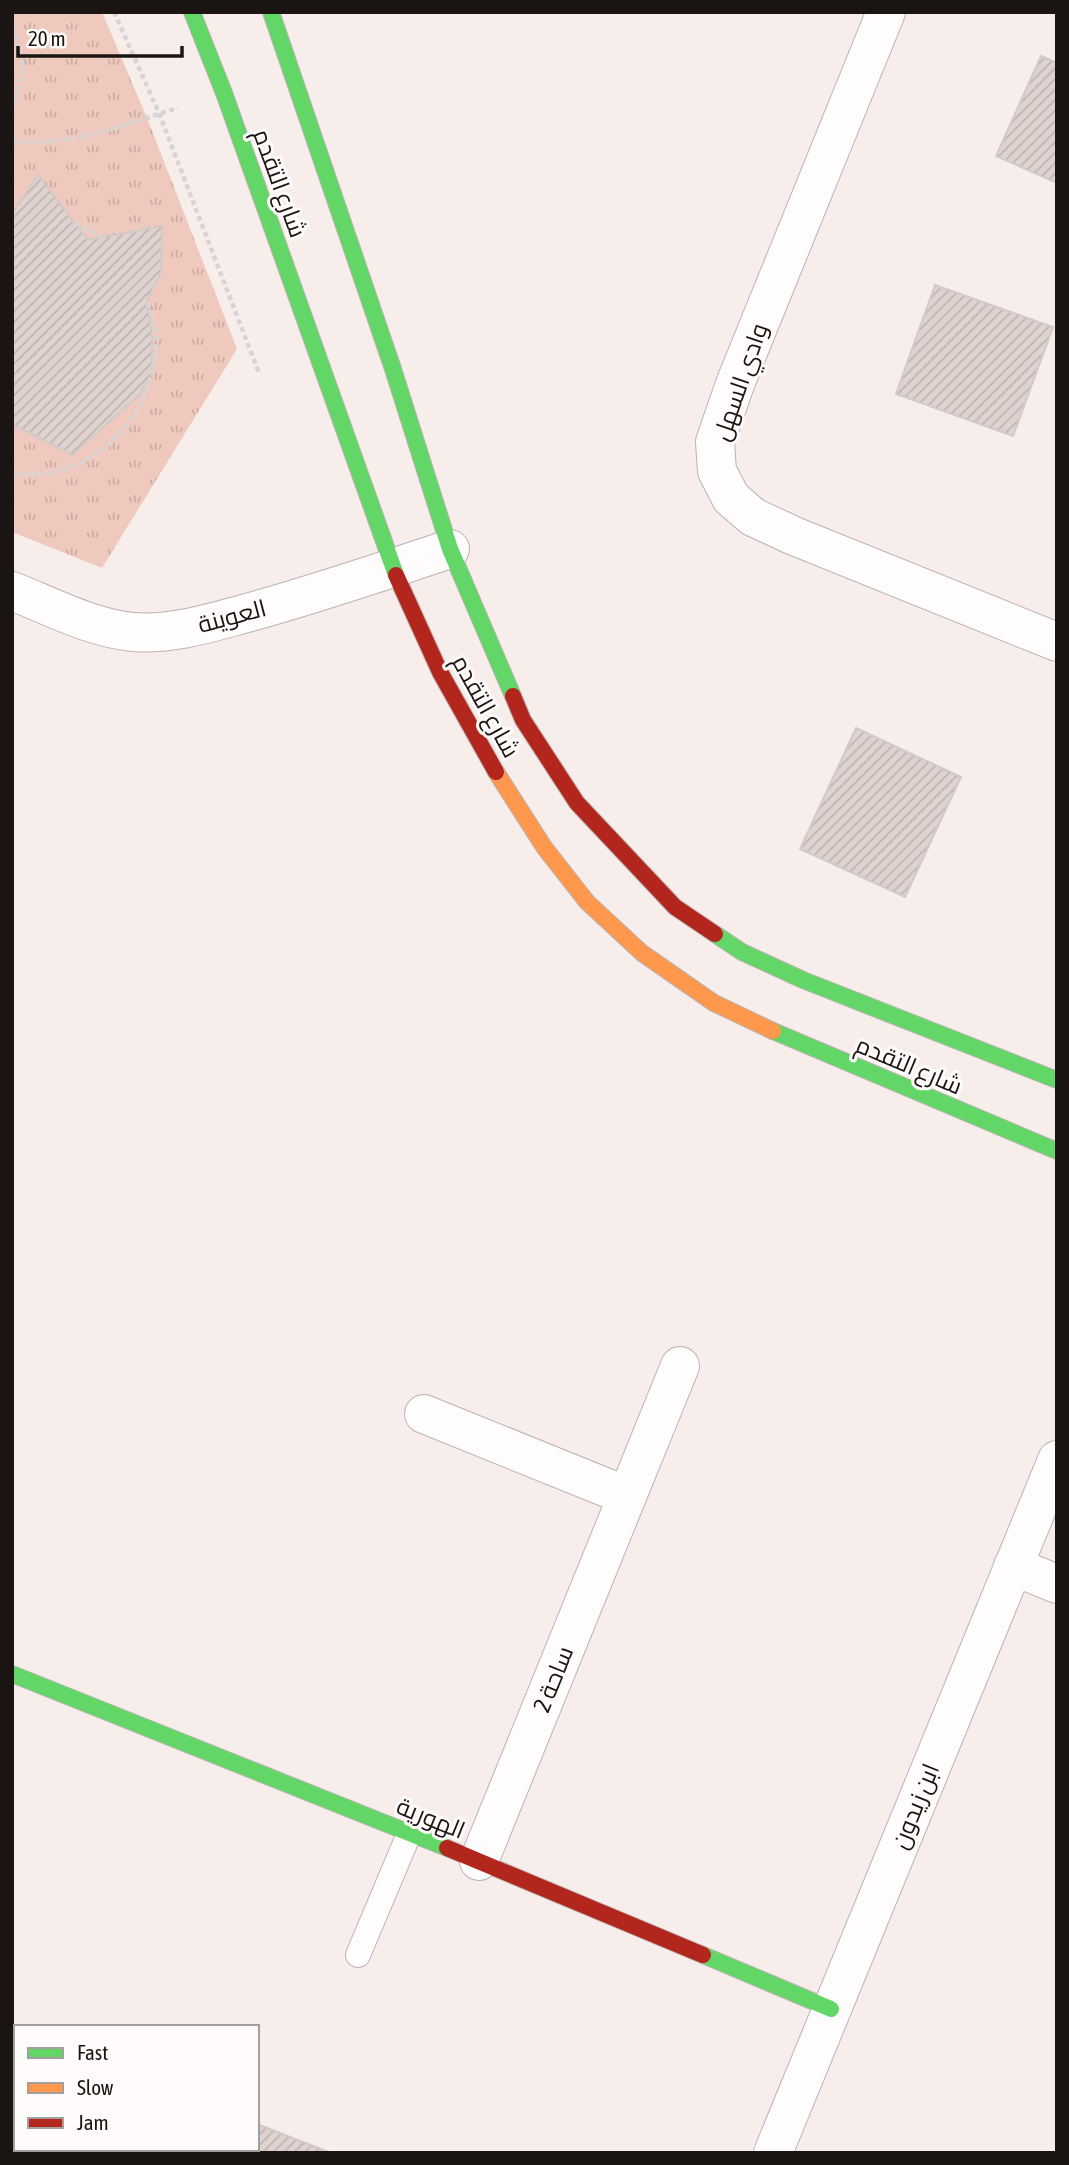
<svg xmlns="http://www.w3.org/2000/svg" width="1069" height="2165" font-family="'Asap Condensed',Cairo,sans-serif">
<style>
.grass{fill:url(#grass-tufts)}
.building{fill:url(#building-hatch);stroke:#d2cac8;stroke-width:2}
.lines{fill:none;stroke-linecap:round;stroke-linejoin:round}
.lane-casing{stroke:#bab3b0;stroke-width:26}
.street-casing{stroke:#bab3b0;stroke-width:40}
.fast-casing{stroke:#bab3b0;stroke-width:18}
.slow-casing{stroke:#bab3b0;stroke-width:18}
.jam-casing{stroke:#bab3b0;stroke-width:18}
.path{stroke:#d8d4d3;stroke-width:4.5;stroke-dasharray:5 3.5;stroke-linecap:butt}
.lane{stroke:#fefcfc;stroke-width:24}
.street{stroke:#fefcfc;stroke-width:38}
.fast{stroke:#63d668;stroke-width:16}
.slow{stroke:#ff974d;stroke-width:16}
.jam{stroke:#b3261e;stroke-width:16}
.labels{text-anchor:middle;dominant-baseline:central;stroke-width:6;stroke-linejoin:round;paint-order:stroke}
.street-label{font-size:24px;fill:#1a1412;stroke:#fffbfa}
</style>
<defs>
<pattern id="grass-tufts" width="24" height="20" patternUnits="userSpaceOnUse" patternTransform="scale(1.75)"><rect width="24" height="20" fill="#efc9bd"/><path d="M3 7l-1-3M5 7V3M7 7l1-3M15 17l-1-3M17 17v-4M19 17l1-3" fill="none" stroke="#ccaca1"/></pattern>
<pattern id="building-hatch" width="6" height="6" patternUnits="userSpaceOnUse" patternTransform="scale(1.75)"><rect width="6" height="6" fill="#e0d3cf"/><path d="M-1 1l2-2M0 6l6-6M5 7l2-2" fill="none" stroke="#c0b4b1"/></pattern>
</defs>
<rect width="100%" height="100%" fill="#f7eeeb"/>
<!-- grass -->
<polygon class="grass" points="12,12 102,12 147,118 237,349 102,568 12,532"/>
<!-- building -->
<g class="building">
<polygon points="1041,56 1057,63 1057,183 996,156"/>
<polygon points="38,175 88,240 162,226 161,273 147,300 152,339 152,374 140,394 72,455 12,424 12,214"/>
<polygon points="935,285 1053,327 1013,436 896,394"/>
<polygon points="856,728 961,777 905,897 800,849"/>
<polygon points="257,2124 331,2153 214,2153 216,2149 257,2149"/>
</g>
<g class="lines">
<defs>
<polyline id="lane" points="358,1955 409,1834"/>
<g id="street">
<polyline points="886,12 735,384 715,442 717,471 731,498 753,517 794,536 1057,642"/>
<path d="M12 591C50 606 91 628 133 632 172 635 210 623 247 613 316 594 383 571 450 549"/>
<polyline points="424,1414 627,1496"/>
<polyline points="1013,1566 1057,1584"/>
<polyline points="479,1861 680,1366"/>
<polyline points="773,2153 1057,1460"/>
</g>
<g id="fast">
<polyline points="192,12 224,93 396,575"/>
<polyline points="271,12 393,369 450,549 513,696"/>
<polyline points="715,934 742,952 803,980 1057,1080"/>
<polyline points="773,1031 1057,1151"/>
<polyline points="12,1674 447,1848"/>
<polyline points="703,1955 831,2009"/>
</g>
<polyline id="slow" points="496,772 544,847 587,902 642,953 714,1003 773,1031"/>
<g id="jam">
<polyline points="396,575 440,672 496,772"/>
<polyline points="513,696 523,720 577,803 675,907 715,934"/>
<polyline points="447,1848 703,1955"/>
</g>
</defs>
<!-- lane casing -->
<use href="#lane" class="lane-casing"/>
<!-- street casing -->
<use href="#street" class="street-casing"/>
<!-- fast casing -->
<use href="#fast" class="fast-casing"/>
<!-- slow casing -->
<use href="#slow" class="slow-casing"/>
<!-- jam casing -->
<use href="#jam" class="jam-casing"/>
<!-- path -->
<g class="path">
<polyline points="114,12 159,113 259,373"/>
<path d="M12 28C26 52 23 83 12 108"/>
<path d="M12 141C72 147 122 125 178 108"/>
<polyline points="75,223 103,237"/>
<path d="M12 473C92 485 158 414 156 336 155 324 150 311 147 300"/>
</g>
<!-- lane -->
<use href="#lane" class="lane"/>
<!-- street -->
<use href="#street" class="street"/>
<!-- fast -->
<use href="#fast" class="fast"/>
<!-- slow -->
<use href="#slow" class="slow"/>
<!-- jam -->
<use href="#jam" class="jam"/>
</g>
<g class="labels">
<!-- street labels -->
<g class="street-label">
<text transform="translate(280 183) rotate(70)">شارع التقدم</text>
<text transform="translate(740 382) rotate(-71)">وادي السهل</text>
<text transform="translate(232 616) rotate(-15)">العوينة</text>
<text transform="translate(486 706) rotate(61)">شارع التقدم</text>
<text transform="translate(909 1065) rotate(23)">شارع التقدم</text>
<text transform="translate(553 1679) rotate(-68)">ساحة 2</text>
<text transform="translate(915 1806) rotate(-68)">ابن زيدون</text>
<text transform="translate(431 1818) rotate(22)">الهورية</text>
</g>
</g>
<!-- border -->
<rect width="1069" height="2165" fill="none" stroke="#1a1412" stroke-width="28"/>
<!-- legend -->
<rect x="14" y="2025" width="245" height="126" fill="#fffbfa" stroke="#a39f9d" stroke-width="2"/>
<rect x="28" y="2048" width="35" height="10" fill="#63d668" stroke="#a39f9d" stroke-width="2"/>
<text x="77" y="2060" font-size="21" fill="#1a1412">Fast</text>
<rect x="28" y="2083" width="35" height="10" fill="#ff974d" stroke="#a39f9d" stroke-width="2"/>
<text x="77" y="2095" font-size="21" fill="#1a1412">Slow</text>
<rect x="28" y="2118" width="35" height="10" fill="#b3261e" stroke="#a39f9d" stroke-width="2"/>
<text x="77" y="2130" font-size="21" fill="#1a1412">Jam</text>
<!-- scale -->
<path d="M18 46v10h164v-10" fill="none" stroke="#1a1412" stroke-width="3.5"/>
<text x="28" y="46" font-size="21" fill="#1a1412" stroke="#fffbfa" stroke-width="5" paint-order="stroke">20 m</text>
</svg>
